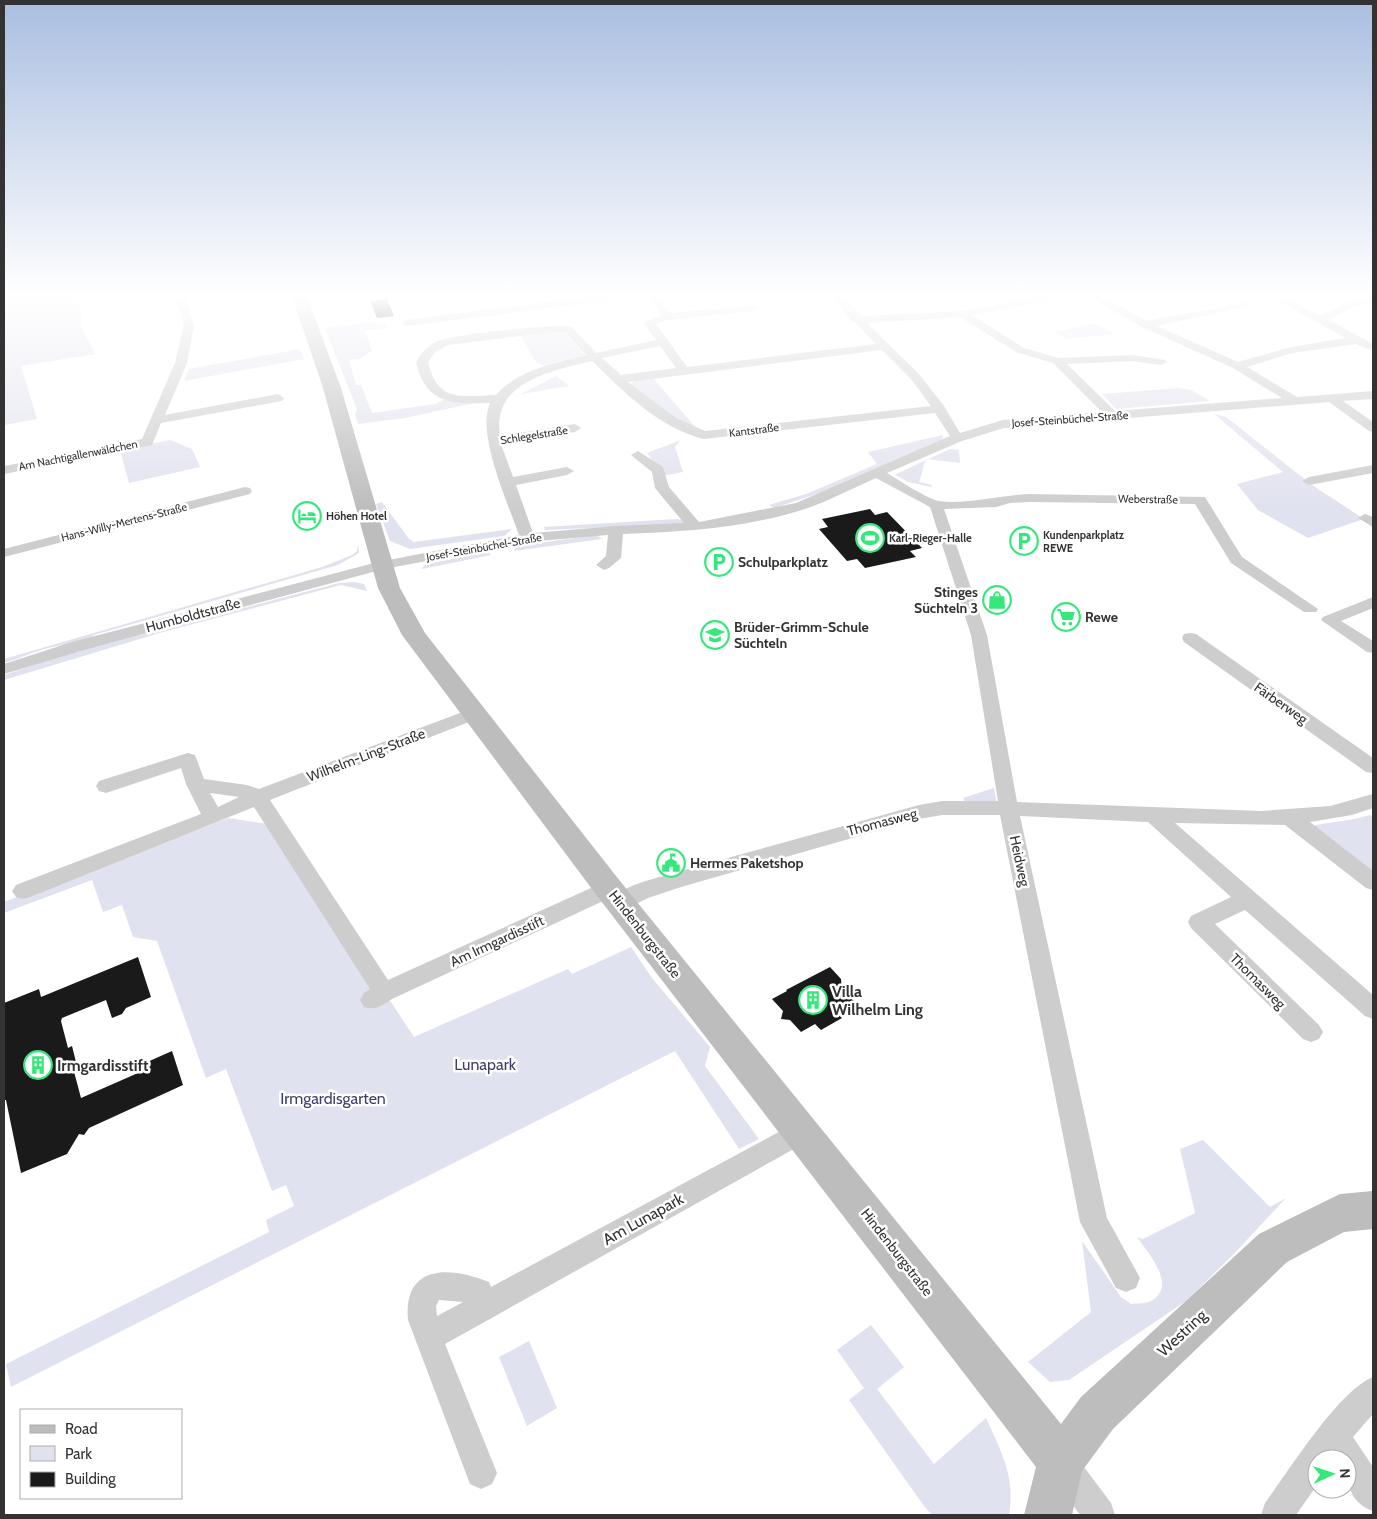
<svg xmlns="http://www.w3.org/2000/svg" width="1377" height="1519" font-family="Cabin,sans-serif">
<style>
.green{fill:#e1e2ef}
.building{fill:#1a1a1a}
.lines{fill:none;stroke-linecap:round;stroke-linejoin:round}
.street{fill:#cdcdcd;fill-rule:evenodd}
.secondary{fill:#bdbdbd;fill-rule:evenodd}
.labels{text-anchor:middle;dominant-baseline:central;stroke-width:5;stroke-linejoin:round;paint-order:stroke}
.far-street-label{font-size:11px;fill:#333;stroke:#fff}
.far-poi-label{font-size:11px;font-weight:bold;fill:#333;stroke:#fff;text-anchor:start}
.poi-label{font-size:14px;font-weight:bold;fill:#333;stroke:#fff;text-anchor:start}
.street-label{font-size:14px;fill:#333;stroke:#fff}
.near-poi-label{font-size:16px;font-weight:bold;fill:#333;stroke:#fff;text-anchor:start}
.near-park-label{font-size:16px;fill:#3e3e70;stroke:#fff}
.near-street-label{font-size:16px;fill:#333;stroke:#fff}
</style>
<rect width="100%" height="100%" fill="#fff"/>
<!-- green -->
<g class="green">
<polygon points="4,296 76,296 82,321 79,322 95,354 21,366 37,419 4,425"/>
<polygon points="368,322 385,324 387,328 365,331 372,351 360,359 349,360 356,385 361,385 372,413 436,404 445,399 479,402 405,418 358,424 355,415 357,409 325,328"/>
<polygon points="1096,323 1114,334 1066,339 1054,332"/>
<polygon points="559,331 565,333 585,355 544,365 536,362 520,335"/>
<polygon points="300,349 304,359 184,381 189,369"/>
<polygon points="556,376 569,386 521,394"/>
<polygon points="654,379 697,429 686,428 631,384 634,381"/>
<polygon points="1178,388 1191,390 1210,401 1116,409 1102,394"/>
<polygon points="1214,414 1226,417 1312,485 1364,519 1308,538 1258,510 1237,484 1283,472"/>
<polygon points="943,435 942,441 820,493 774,508 769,505 806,494 877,464 868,452"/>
<polygon points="170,440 192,449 200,467 129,483 120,450"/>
<polygon points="681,440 675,447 683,472 662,476 659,469 647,453"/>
<polygon points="950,449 959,450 960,463 926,459 919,482 932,485 931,487 908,482 896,475 896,474"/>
<polygon points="382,502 409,539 414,542 512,529 504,536 410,549 390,541 376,504"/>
<polygon points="676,519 683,520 684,524 545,530 544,527"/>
<polygon points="597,535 602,539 514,551 517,546"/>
<path d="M358 544 359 553 338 565 94 635C83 645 71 644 57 646 39 649 21 658 4 663V659L322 567 352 555 357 551Z"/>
<polygon points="488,551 491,555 422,569 424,565"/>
<polygon points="354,582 364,584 367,591 341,585 163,632 4,680 4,675 86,647 94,647 339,583"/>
<polygon points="994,788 997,804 966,804 963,798"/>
<polygon points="1370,815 1373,817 1373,873 1363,871 1314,832 1315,825 1355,819"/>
<polygon points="228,818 268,824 377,1000 387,996 414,1037 568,969 572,974 631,947 652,978 710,1047 705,1066 759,1139 739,1149 675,1051 11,1387 6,1364 269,1232 266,1220 294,1206 286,1185 272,1191 226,1069 206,1078 157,941 133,937 122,905 103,912 92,880 4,913 4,902"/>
<path d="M1203 1140 1270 1207 1286 1198 1231 1257 1186 1301 1069 1380 1050 1382 1028 1362 1091 1312 1082 1241 1121 1297 1131 1304C1137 1303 1146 1304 1151 1301 1178 1286 1148 1253 1137 1237L1143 1239 1195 1213 1180 1149Z"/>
<path d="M871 1325 904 1367 877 1389 934 1464 986 1418C1001 1451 1016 1478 1009 1515H932L924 1506 849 1400 864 1388 837 1350Z"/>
<polygon points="529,1341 557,1408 527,1426 499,1357"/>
</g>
<!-- building -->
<g class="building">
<polygon points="387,299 394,316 377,318 370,301"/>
<polygon points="870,509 875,515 887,512 922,548 910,551 916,557 865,568 857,559 847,561 819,529 828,527 822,519"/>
<polygon points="138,957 151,997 126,1008 122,1014 112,1018 106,1000 62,1018 61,1021 68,1048 72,1046 76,1062 72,1064 81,1098 138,1073 136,1067 172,1051 183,1085 89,1128 84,1135 79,1134 67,1154 21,1173 6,1100 4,1100 4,1003 39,989 41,997"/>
<polygon points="830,967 841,979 842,989 854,1001 837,1011 842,1018 821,1030 815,1024 801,1032 790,1020 781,1019 783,1011 772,999 787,991 786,990"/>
</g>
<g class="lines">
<!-- street -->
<g class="street">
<polygon points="175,296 185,296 194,325 187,363 165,415 278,394 284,398 282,401 161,423 152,445 4,474 4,466 142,439 175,363 184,325"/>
<polygon points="595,296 626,296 621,299 406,326 401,323 406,320"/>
<path d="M649 296H659L670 313 754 305 759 308 754 311 668 320 656 324 687 367 876 344 856 323 852 322 833 296H844L861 316 962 311 1043 296 1047 299 1046 301 972 315 1024 348 1058 358 1132 355 1165 360 1167 362 1161 365 1132 361 1067 364 1115 411 1282 398 1233 368 1142 327 1088 296H1101L1147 321 1248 302V306L1157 326 1238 362 1291 347 1346 338 1269 296H1282L1320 316 1346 303 1373 297V303L1353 307 1329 320 1373 344V351L1356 344 1292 353 1247 367 1297 397 1373 391V399L1343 401 1373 422V432L1369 431 1329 402 1004 428 962 441 887 473C899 480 927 499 939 501 964 505 1003 495 1029 494L1205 497 1242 557 1318 609 1316 612H1304L1231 563 1195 504 1029 502 1010 503 996 507 944 509 987 635 1017 802 1261 811 1330 806 1373 794V808L1352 815 1310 822 1373 871V890L1366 888 1285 825 1175 823 1373 995V1019L1365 1016 1245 910 1215 924 1319 1025 1323 1032 1319 1039 1311 1042 1303 1039 1191 928 1188 922 1191 916 1231 897 1148 822 1020 816 1107 1218 1140 1278 1136 1288 1126 1292 1116 1288 1080 1222 1000 815H942L919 819 681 887 648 898 621 911 613 909 610 903C620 885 652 880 670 874L919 805 942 801H998L971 635 930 507 876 478C853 488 829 501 805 509 746 528 684 532 623 534L621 558 609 568 604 570 596 565 606 556 608 535 527 542 384 569 84 650 4 674V664L72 642 378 562 519 535C508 503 476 433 490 403 452 404 426 405 416 362 422 351 430 343 442 340 457 334 557 323 572 327L596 353 656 340 644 323 661 316ZM960 317 1016 352 1053 363 1102 412 1003 420 960 433 944 406 919 374 867 323ZM553 332H565L586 355C554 363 518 370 496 395 460 396 438 403 428 362L435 352 448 345ZM660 346 676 368 621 375 602 358ZM882 350 911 379 931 406 705 431 676 418 628 382ZM592 361C624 392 659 428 704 439L935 413 950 436 796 503 699 522 669 487 663 467 638 451 631 455 652 472 655 488 684 523 616 526 533 533 516 485 567 475 574 471 567 467 513 477 501 444 575 432 581 428 575 424 500 436C491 382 551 371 592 361Z"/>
<polygon points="1373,465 1373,473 1309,485 1302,481 1309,477"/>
<polygon points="245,487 250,488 252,491 250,494 4,557 4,549"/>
<polygon points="1365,514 1373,517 1373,527 1358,518"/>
<polygon points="1373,597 1373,608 1341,621 1373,641 1373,653 1367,652 1321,620 1323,617"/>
<polygon points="1190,633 1196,634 1373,758 1373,773 1366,772 1184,642 1182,638 1184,634"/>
<path d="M473 708 479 710 482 714 479 718 270 800 388 980 602 883 609 881 616 883 620 889 616 895 392 999C382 1005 376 1011 364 1007L360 1000 364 993 370 989 254 807 30 897 23 899 16 897 12 891 16 885 201 814 186 784 181 768 106 793 99 791 96 786 99 781 188 753 195 755 204 779 247 785 259 789ZM210 793 239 797 218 807Z"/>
<path d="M801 1120 810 1124 814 1132 810 1140 445 1344 497 1473 492 1484 481 1489 470 1484 408 1320C403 1264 450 1266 489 1282L491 1287ZM439 1300 463 1302 437 1316 436 1306Z"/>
<path d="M1373 1377V1414L1353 1437 1373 1467V1511C1348 1502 1347 1482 1347 1459H1317V1485L1296 1515H1261L1265 1503C1289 1471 1338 1391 1373 1377Z"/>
<polygon points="1064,1450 1075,1455 1111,1503 1115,1515 1080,1515 1053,1477 1048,1466 1053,1455"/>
</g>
<!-- secondary -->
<polygon class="secondary" points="292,296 307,296 341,388 400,588 425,633 620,881 1061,1424 1081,1397 1259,1234 1340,1194 1373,1191 1373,1229 1344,1232 1287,1262 1113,1429 1082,1471 1072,1515 1024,1515 1036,1467 598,897 402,635 378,588 323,388"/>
</g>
<!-- sky -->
<linearGradient id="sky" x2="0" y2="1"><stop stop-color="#aabee0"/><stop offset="0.58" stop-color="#fff"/><stop offset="1" stop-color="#fff" stop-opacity="0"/></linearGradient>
<rect width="1377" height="509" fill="url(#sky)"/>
<!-- icons -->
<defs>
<symbol id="hotel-ring" viewBox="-11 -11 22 22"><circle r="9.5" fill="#fff" stroke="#36e87b" stroke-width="1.5"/><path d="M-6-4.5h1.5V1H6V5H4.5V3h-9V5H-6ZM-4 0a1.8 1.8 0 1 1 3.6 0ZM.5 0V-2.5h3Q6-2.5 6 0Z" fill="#36e87b"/></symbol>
<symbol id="stadium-ring" viewBox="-11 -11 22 22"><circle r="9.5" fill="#fff" stroke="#36e87b" stroke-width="1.5"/><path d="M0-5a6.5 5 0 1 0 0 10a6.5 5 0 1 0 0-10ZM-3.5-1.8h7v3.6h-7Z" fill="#36e87b"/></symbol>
<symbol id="parking-ring" viewBox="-11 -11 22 22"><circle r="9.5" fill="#fff" stroke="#36e87b" stroke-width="1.5"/><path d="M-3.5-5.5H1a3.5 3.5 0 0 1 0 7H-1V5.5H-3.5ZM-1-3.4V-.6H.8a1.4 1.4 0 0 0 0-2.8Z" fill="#36e87b"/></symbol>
<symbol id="shop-ring" viewBox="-11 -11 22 22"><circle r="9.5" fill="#fff" stroke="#36e87b" stroke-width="1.5"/><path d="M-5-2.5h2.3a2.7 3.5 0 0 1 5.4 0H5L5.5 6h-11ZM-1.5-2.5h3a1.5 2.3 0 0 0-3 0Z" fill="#36e87b"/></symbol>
<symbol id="supermarket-ring" viewBox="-11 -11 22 22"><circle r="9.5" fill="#fff" stroke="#36e87b" stroke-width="1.5"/><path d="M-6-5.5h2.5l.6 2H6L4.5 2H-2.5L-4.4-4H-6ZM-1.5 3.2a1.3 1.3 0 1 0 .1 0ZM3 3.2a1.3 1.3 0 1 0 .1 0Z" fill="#36e87b"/></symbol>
<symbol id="school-ring" viewBox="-11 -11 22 22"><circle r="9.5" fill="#fff" stroke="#36e87b" stroke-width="1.5"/><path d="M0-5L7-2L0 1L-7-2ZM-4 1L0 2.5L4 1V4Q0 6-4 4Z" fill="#36e87b"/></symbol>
<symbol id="civic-ring" viewBox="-11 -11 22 22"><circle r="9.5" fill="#fff" stroke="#36e87b" stroke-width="1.5"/><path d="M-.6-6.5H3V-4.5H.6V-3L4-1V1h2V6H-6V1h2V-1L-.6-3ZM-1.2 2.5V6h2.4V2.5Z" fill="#36e87b"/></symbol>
<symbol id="building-ring" viewBox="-11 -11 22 22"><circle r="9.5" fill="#fff" stroke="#36e87b" stroke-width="1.5"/><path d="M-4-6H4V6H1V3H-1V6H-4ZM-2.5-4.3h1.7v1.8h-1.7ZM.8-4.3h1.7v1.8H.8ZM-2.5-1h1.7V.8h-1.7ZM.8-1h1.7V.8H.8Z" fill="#36e87b"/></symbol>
</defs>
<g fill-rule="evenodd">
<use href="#hotel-ring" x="291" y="500" width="32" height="32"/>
<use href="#stadium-ring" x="854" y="522" width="32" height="32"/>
<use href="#parking-ring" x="1008" y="525" width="32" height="32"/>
<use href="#parking-ring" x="703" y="546" width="32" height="32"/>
<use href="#shop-ring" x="981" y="584" width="32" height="32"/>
<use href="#supermarket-ring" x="1050" y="601" width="32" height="32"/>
<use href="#school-ring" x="699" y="619" width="32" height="32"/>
<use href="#civic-ring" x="655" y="847" width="32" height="32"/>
<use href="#building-ring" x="797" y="984" width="32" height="32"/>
<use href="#building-ring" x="22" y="1049" width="32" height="32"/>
</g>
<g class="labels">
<!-- far-street labels -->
<g class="far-street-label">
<text transform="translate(1070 419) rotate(-4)">Josef-Steinbüchel-Straße</text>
<text transform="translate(754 430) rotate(-7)">Kantstraße</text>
<text transform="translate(534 435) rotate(-9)">Schlegelstraße</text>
<text transform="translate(78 455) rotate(-11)">Am Nachtigallenwäldchen</text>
<text transform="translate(1148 499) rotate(1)">Weberstraße</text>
<text transform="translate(124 522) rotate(-14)">Hans-Willy-Mertens-Straße</text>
<text transform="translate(484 547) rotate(-10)">Josef-Steinbüchel-Straße</text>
</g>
<!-- far-poi labels -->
<g class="far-poi-label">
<text x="326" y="516">Höhen Hotel</text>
<text x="1043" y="535">Kundenparkplatz<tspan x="1043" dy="13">REWE</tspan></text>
<text x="889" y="538">Karl-Rieger-Halle</text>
</g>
<!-- poi labels -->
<g class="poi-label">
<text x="738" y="562">Schulparkplatz</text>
<text x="978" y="592" text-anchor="end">Stinges<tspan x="978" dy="16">Süchteln 3</tspan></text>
<text x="1085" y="617">Rewe</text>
<text x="734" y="627">Brüder-Grimm-Schule<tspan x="734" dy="16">Süchteln</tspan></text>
<text x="690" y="863">Hermes Paketshop</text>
</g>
<!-- street labels -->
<g class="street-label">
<text transform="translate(193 615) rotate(-15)">Humboldtstraße</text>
<text transform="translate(1281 703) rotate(35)">Färberweg</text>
<text transform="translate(366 755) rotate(-21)">Wilhelm-Ling-Straße</text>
<text transform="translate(882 822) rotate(-15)">Thomasweg</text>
<text transform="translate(1020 861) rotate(78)">Heidweg</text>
<text transform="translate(645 934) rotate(52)">Hindenburgstraße</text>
<text transform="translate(497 941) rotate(-25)">Am Irmgardisstift</text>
<text transform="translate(1258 981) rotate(45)">Thomasweg</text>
<text transform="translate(897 1252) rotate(52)">Hindenburgstraße</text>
</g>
<!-- near-poi labels -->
<g class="near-poi-label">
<text x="832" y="991">Villa<tspan x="832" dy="18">Wilhelm Ling</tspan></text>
<text x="57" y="1065">Irmgardisstift</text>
</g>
<!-- near-park labels -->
<g class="near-park-label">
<text x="485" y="1064">Lunapark</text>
<text x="333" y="1098">Irmgardisgarten</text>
</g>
<!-- near-street labels -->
<g class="near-street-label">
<text transform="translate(643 1219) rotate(-29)">Am Lunapark</text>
<text transform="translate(1182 1333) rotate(-43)">Westring</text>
</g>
</g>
<!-- border -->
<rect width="1377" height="1519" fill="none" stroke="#333333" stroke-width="10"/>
<!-- legend -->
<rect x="20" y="1409" width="162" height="90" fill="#ffffff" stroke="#adadad"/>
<rect x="30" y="1425" width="25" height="8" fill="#bdbdbd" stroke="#adadad"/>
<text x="65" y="1434" font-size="15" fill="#333333">Road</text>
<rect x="30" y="1446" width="25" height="15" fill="#e1e2ef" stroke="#adadad"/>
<text x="65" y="1459" font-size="15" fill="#333333">Park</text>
<rect x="30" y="1472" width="25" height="15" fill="#1a1a1a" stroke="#adadad"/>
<text x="65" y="1484" font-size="15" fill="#333333">Building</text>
<!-- north arrow -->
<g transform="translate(1332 1474) rotate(87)"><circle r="24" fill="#ffffff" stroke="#adadad"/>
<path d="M0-4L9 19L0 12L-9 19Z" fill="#36e87b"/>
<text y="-8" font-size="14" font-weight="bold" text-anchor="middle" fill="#333333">N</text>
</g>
</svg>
